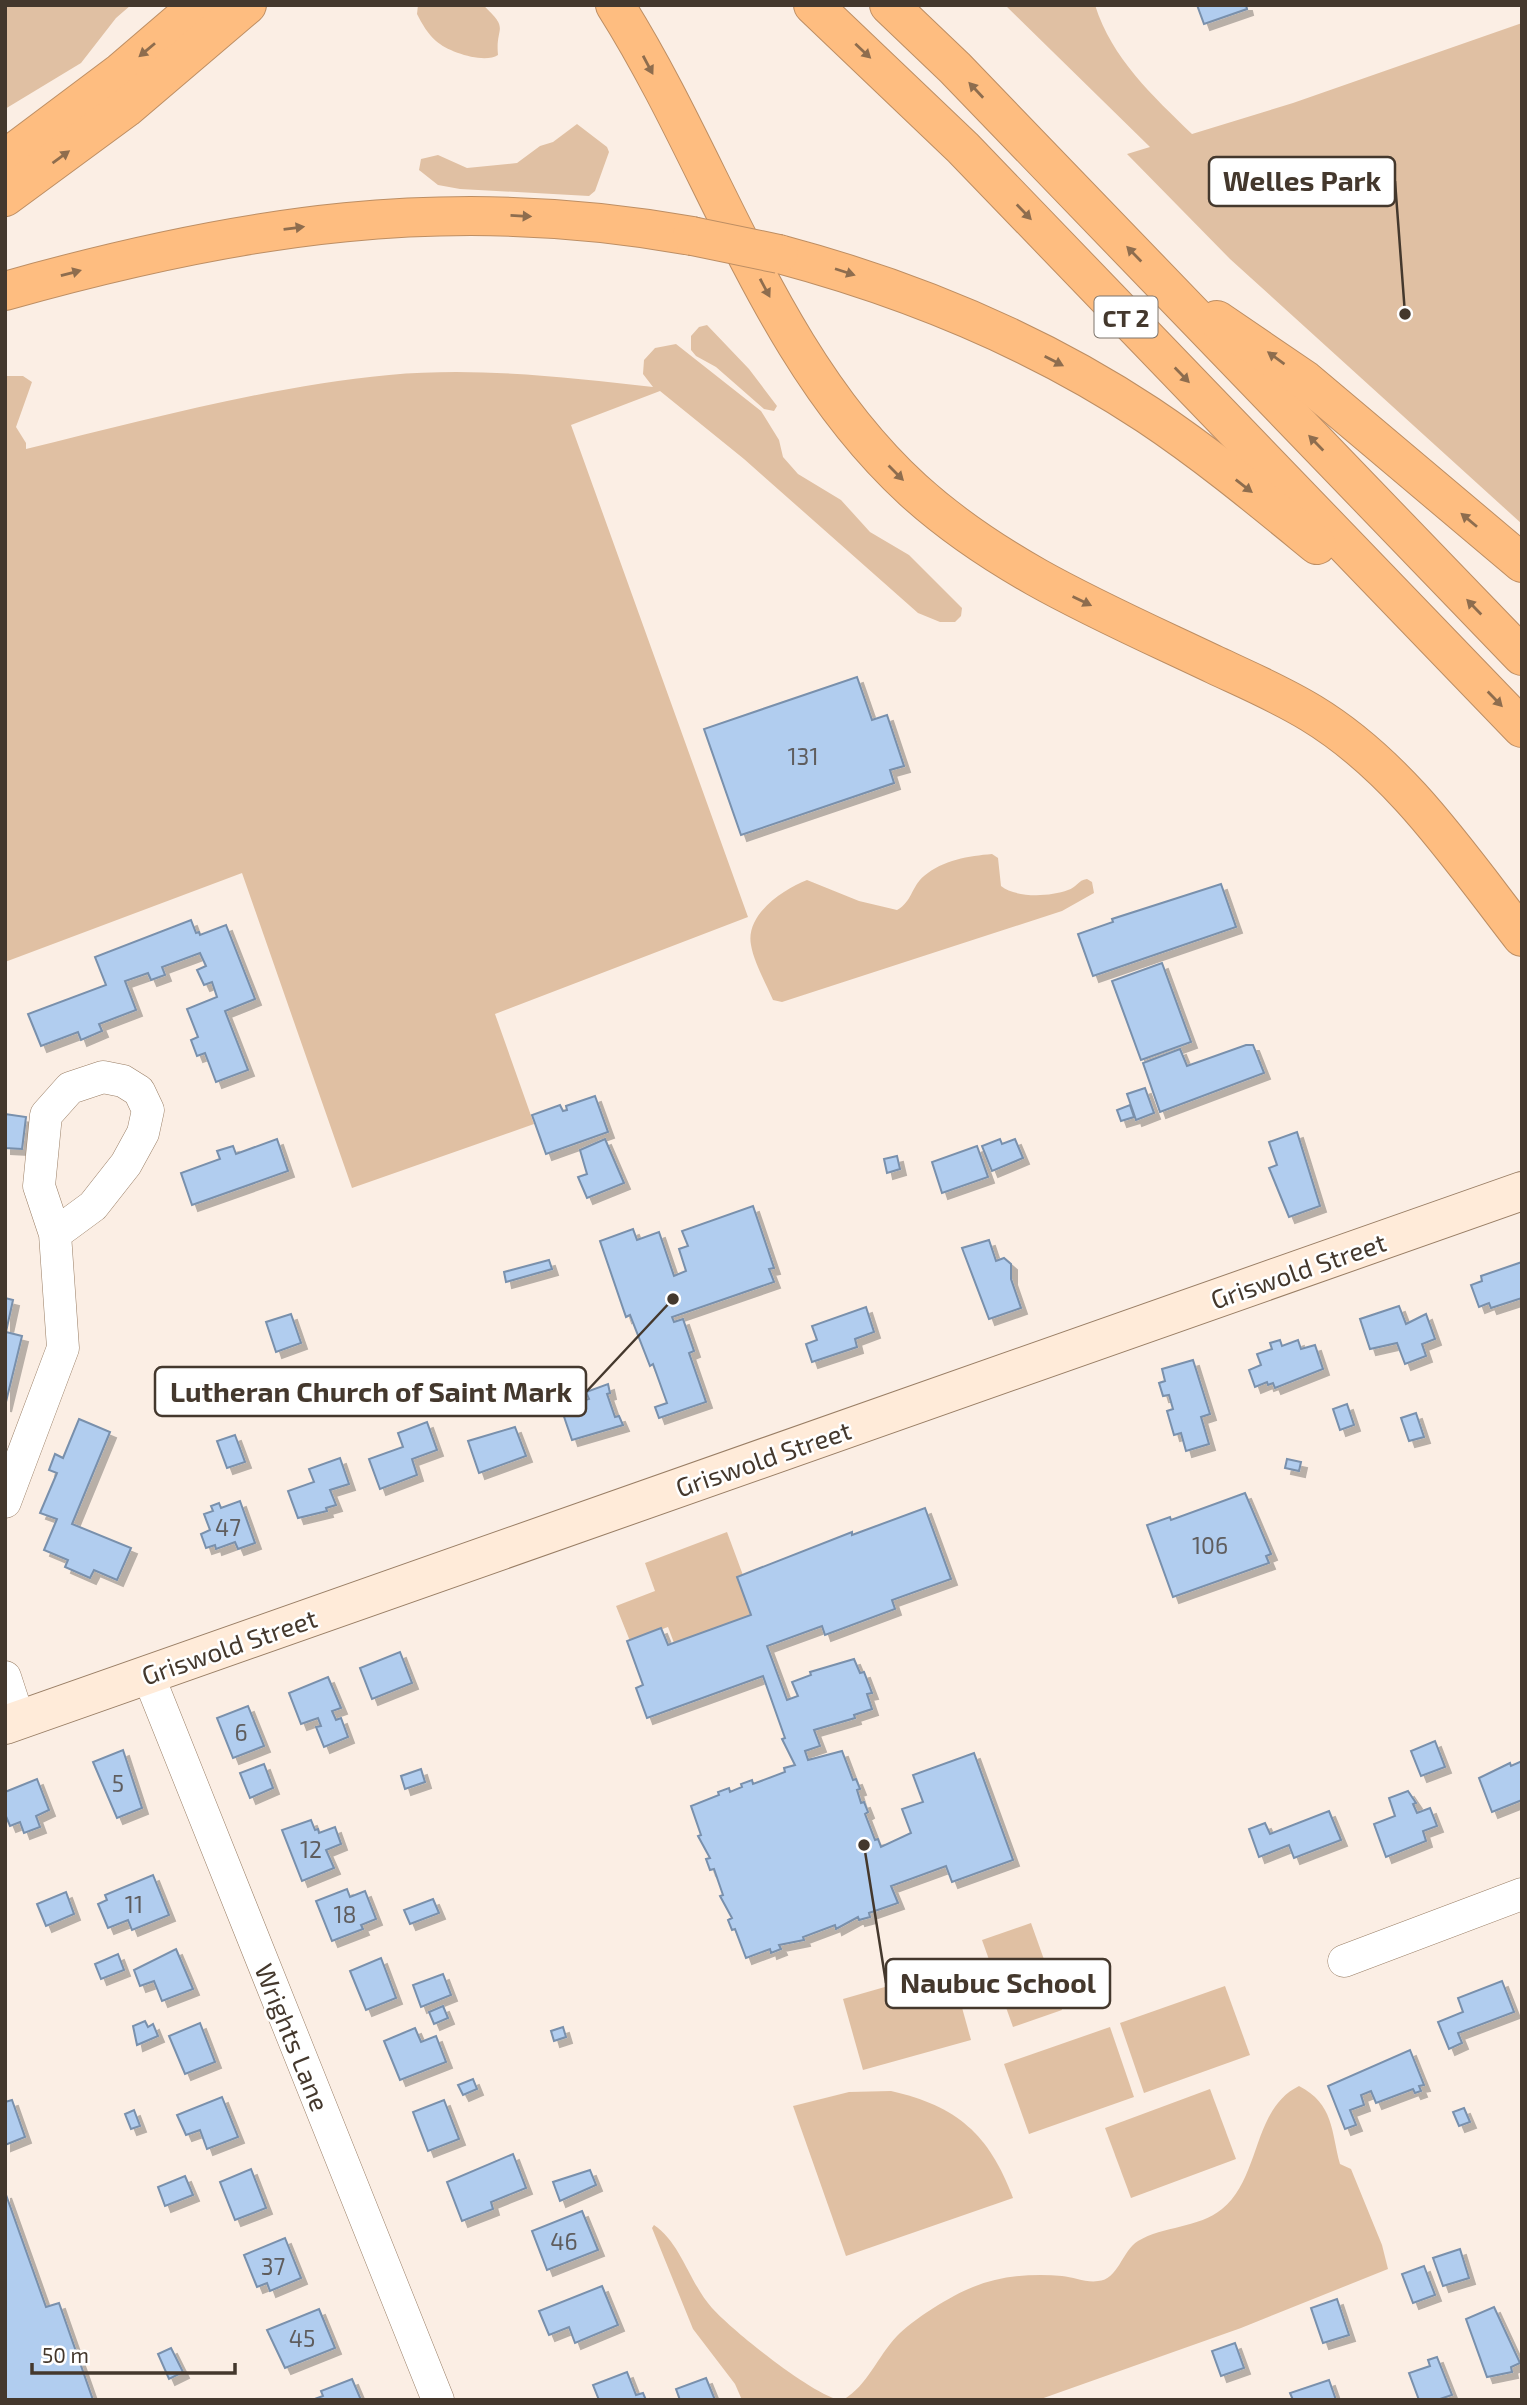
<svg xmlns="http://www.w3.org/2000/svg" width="1527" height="2405" font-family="'Exo 2',sans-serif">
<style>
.green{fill:#e0c0a3}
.building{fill:#b1cdef;stroke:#7990ac;stroke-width:2;filter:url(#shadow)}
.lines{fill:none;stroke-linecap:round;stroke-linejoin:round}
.minor-casing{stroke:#997e65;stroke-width:33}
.secondary-casing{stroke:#997e65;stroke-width:40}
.motorway-casing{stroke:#bd8e63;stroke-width:40}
.minor{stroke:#fff;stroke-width:32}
.secondary{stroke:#ffebd9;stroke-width:38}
.motorway{stroke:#febd80;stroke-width:38}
.motorway-bridge-casing{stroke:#bd8e63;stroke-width:40;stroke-linecap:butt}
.motorway-bridge{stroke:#febd80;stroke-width:38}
.oneway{fill:#8e6d4e}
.labels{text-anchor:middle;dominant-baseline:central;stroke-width:5;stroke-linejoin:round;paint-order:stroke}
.number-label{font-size:23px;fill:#5f5d5e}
.shield{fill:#fff;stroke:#7c746c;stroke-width:2}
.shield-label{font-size:24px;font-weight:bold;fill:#44382d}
.street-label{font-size:26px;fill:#44382d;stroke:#fff}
.leader{fill:none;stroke:#44382d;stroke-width:2.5}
.callout-dot{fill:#44382d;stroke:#fff;stroke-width:2.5}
.callout{fill:#fff;stroke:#44382d;stroke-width:2.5}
.callout-label{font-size:28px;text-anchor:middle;font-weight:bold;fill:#44382d}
</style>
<defs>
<filter id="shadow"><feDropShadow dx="6" dy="6" stdDeviation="0" flood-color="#0004"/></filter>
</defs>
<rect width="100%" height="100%" fill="#fbeee4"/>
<!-- green -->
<g class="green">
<polygon points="5,5 131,5 116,18 81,63 5,109"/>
<path d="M418 5H483C511 31 495 25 498 55 484 64 448 52 436 41 428 34 422 24 417 14Z"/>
<path d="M1005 5H1095C1112 59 1153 96 1192 134L1293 103 1522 23V524L1230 259 1127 154 1150 147Z"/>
<polygon points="577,124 607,147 609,152 595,191 589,196 460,189 438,185 419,170 421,159 438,155 467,168 517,163 540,146 553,142"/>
<polygon points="707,325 749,369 777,406 774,411 764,409 716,367 696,356 691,350 691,336 699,327"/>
<path d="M676 344 761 411 779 440 783 457 798 474 841 500 870 532 909 555 962 608 961 616 955 622H940L918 613 744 459 660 391 571 425 748 917 495 1014 534 1124 352 1188 242 873 5 962V376H23L32 382 16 427 26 443V449C146 420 265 387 389 375 477 367 566 377 653 387L643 374 644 360 655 348Z"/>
<path d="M992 854 998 858 1001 886C1016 898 1049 897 1068 890 1076 888 1078 880 1087 879L1092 882 1094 893 1062 911 782 1002 773 1000C766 983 754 963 751 945 745 914 784 889 807 880L859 901 897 910C912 902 911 887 924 876 943 860 969 856 992 854Z"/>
<polygon points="727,1532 757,1613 674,1643 668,1627 630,1641 616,1606 655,1591 645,1563"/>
<polygon points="1031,1923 1062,2010 1013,2027 982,1940"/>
<polygon points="951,1968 971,2040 863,2070 843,1999"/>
<polygon points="1225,1986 1250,2055 1144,2093 1120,2023"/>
<polygon points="1110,2027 1134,2097 1029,2134 1004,2064"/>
<path d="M1299 2086C1334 2104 1331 2131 1340 2164L1351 2169 1382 2245 1388 2269 1241 2328 1038 2400H843C868 2385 877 2357 897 2336 912 2320 952 2295 973 2287 1000 2276 1033 2273 1062 2276 1073 2277 1087 2283 1098 2281 1118 2280 1122 2251 1138 2241 1163 2226 1199 2228 1222 2209 1261 2178 1252 2109 1299 2086Z"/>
<polygon points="1210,2089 1236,2159 1131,2198 1105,2128"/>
<path d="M891 2091C957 2106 989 2134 1013 2198L846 2256 793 2106 849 2092Z"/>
<path d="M654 2225C681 2243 689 2282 712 2308 734 2332 809 2392 839 2400H742L735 2384 693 2329 652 2228Z"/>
</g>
<!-- building -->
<g class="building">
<polygon points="1197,5 1246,5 1247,9 1204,24"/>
<polygon points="857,677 872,720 887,715 904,766 890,770 894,783 741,835 704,729"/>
<polygon points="1221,884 1236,927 1093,976 1078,934 1113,922 1112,919"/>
<polygon points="191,920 196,933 199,932 200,935 226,925 255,999 225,1011 248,1070 216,1082 205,1053 197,1056 191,1040 198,1037 187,1009 217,997 212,982 204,985 197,970 206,966 200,953 162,967 165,975 151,980 148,973 125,981 136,1010 99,1024 102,1031 81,1040 78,1032 41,1046 28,1014 106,985 95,957"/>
<polygon points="1162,963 1191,1042 1141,1060 1112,981"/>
<polygon points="1246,1045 1253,1045 1264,1073 1160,1112 1143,1063 1180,1049 1187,1066"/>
<polygon points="1145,1088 1154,1113 1136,1120 1127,1094"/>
<polygon points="595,1096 608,1132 546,1154 532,1115 560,1105 563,1111 567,1110 566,1106"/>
<polygon points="1130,1105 1134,1117 1121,1121 1117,1110"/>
<polygon points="5,1114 26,1117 22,1149 5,1148"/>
<polygon points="1297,1132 1320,1206 1289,1217 1269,1168 1277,1165 1269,1142"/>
<polygon points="277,1139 288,1171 192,1205 181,1173 220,1159 217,1151 233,1146 236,1154"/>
<polygon points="605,1139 624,1183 587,1198 578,1177 587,1174 580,1150"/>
<polygon points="1000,1139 1002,1144 1015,1139 1023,1158 992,1171 982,1146"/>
<polygon points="977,1146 988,1177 942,1193 932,1162"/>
<polygon points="897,1156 900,1169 887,1173 884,1159"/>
<polygon points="753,1206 774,1268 769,1269 774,1282 672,1317 674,1322 683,1319 694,1351 689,1353 706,1402 659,1418 655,1407 667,1403 653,1364 650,1366 630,1315 626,1317 600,1241 633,1229 637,1240 659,1232 674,1276 686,1271 679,1249 688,1246 682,1231"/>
<polygon points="989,1240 996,1261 1004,1258 1011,1264 1011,1279 1021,1308 989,1319 962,1248"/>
<polygon points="549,1260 552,1269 506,1282 504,1272"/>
<polygon points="1522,1262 1522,1298 1491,1308 1489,1303 1479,1307 1471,1285 1482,1281 1481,1276"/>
<polygon points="5,1298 13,1300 6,1332 22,1336 5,1406"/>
<polygon points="1399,1306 1406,1324 1426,1314 1435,1339 1422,1344 1426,1356 1405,1364 1397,1343 1370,1349 1360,1319"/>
<polygon points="866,1307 874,1332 855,1339 857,1347 812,1362 806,1344 817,1340 812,1326"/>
<polygon points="291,1314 301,1343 276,1352 266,1322"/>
<polygon points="1280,1340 1282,1346 1298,1340 1301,1349 1315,1345 1323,1369 1275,1388 1273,1383 1268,1385 1267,1382 1255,1387 1249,1370 1261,1365 1257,1354 1272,1349 1270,1343"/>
<polygon points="1193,1360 1210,1414 1201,1417 1209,1444 1186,1451 1181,1433 1174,1435 1167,1411 1173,1409 1169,1395 1163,1396 1159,1383 1165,1381 1162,1369"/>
<polygon points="608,1384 610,1393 607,1394 615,1417 619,1416 623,1425 572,1440 561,1408 589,1399 586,1392"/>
<polygon points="1347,1404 1354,1425 1340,1430 1333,1409"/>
<polygon points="1416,1413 1424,1437 1409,1441 1401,1418"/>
<polygon points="79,1419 110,1432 72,1524 131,1548 117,1580 94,1570 90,1578 65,1567 68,1560 44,1550 57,1519 40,1513 57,1473 49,1470 55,1454 63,1458"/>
<polygon points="427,1422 437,1450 412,1459 417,1475 380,1489 369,1459 403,1447 398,1433"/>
<polygon points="515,1427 526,1456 479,1473 468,1441"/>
<polygon points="235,1435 245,1462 227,1468 217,1441"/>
<polygon points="340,1458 349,1484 330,1490 336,1505 326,1508 327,1511 298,1518 288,1491 314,1482 309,1469"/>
<polygon points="1287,1459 1301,1462 1299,1471 1285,1468"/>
<polygon points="1245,1493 1271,1554 1266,1556 1269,1563 1173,1597 1147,1525 1170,1517 1171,1520"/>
<polygon points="240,1501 255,1543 238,1549 235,1542 216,1549 215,1545 206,1548 201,1534 210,1530 204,1514 213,1511 211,1506 219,1503 221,1508"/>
<polygon points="925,1508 951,1579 892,1600 895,1609 825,1635 822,1626 767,1646 787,1700 798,1696 792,1682 811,1675 810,1672 854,1659 860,1673 864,1672 872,1693 867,1694 872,1709 854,1715 855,1718 814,1730 820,1746 805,1751 808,1760 842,1751 853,1780 856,1779 860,1789 857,1790 861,1803 864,1802 868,1812 865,1814 875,1840 878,1839 881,1847 911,1833 902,1809 923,1802 913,1775 974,1753 1013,1860 952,1882 946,1866 891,1886 898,1903 869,1913 870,1917 859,1920 858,1917 836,1929 835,1925 803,1937 804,1940 779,1945 781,1949 771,1953 770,1949 746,1958 735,1929 732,1930 728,1920 732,1918 720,1896 723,1895 714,1869 710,1870 706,1859 710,1858 698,1836 701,1835 691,1806 719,1795 718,1792 729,1788 730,1792 742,1787 741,1784 752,1780 753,1784 785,1772 784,1768 795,1765 782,1739 785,1738 763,1676 647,1718 636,1688 643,1685 627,1641 661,1628 668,1645 751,1615 737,1577 852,1532 852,1535"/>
<polygon points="400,1652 412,1683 372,1699 360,1668"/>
<polygon points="328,1677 341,1708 332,1711 336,1720 341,1718 348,1737 324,1747 316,1727 321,1726 318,1718 301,1724 289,1693"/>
<polygon points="248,1706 264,1746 233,1758 217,1718"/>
<polygon points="1435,1741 1445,1767 1421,1776 1411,1751"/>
<polygon points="123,1750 142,1808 117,1818 93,1762"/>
<polygon points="1522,1761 1522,1800 1492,1812 1479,1778 1510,1763 1511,1766"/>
<polygon points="264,1764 273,1788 250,1798 240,1773"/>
<polygon points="421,1769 425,1782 405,1789 401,1776"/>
<polygon points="37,1779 49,1810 36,1816 40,1827 24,1833 20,1822 10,1826 5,1814 5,1792"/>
<polygon points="1408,1791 1416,1803 1413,1804 1417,1813 1430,1808 1437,1826 1423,1831 1426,1841 1386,1857 1374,1824 1395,1816 1389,1798"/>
<polygon points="1329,1811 1341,1840 1294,1858 1289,1845 1259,1857 1249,1829 1265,1823 1270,1834"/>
<polygon points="311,1820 315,1830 318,1829 319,1833 335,1827 341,1844 326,1850 334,1868 302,1881 282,1830"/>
<polygon points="153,1875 169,1915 132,1930 128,1920 108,1928 98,1904 107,1900 105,1895"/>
<polygon points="347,1889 350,1897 365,1891 376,1919 361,1925 363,1929 332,1941 316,1901"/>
<polygon points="66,1892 74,1914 46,1926 37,1904"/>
<polygon points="433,1899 439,1913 410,1924 404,1910"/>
<polygon points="176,1949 193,1989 162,2001 154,1981 140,1986 134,1970"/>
<polygon points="118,1954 124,1970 101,1979 95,1964"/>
<polygon points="381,1958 396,1998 366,2010 350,1971"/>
<polygon points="443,1974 451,1995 421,2007 413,1985"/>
<polygon points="1502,1981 1514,2012 1458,2033 1462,2043 1449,2049 1438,2022 1463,2012 1458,1998"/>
<polygon points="443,2006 448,2018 434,2024 429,2012"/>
<polygon points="145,2021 148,2027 153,2024 158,2036 137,2045 133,2026"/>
<polygon points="200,2023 215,2062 185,2074 169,2036"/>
<polygon points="563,2027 566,2037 554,2041 551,2031"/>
<polygon points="415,2028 421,2042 436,2036 446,2062 400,2080 384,2041"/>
<polygon points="1410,2050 1424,2085 1419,2086 1421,2091 1415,2093 1413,2089 1376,2103 1371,2091 1361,2095 1364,2105 1350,2110 1356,2125 1345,2129 1328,2086"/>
<polygon points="473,2079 477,2089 463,2095 458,2085"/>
<polygon points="222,2097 238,2137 207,2149 200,2130 186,2135 177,2115"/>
<polygon points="12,2100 25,2137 5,2145 5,2102"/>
<polygon points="444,2100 459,2139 428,2151 413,2112"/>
<polygon points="1464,2108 1470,2122 1459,2126 1453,2112"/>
<polygon points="134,2110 140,2126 131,2129 125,2114"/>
<polygon points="513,2154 526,2188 491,2202 493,2209 462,2221 447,2182"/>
<polygon points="251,2169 266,2208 235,2220 220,2182"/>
<polygon points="590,2170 596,2185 560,2201 553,2182"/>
<polygon points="185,2176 193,2195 165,2206 158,2187"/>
<polygon points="5,2192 46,2307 59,2303 93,2400 5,2400"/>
<polygon points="582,2211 598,2250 547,2270 532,2231"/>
<polygon points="285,2238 301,2278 270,2291 267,2283 257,2287 244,2255"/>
<polygon points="1460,2249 1469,2278 1443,2286 1433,2258"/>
<polygon points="1424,2266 1435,2295 1413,2303 1402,2274"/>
<polygon points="602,2286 618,2325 575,2343 569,2327 549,2335 539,2311"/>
<polygon points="1337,2299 1349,2335 1323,2343 1311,2308"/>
<polygon points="1494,2307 1520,2363 1511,2367 1512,2372 1487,2377 1466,2319"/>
<polygon points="319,2309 335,2348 285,2368 267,2330"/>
<polygon points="1235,2343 1244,2368 1221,2376 1212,2351"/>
<polygon points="171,2348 183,2372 169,2379 158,2354"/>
<polygon points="1437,2357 1452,2395 1437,2400 1419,2400 1409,2373 1430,2366 1428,2360"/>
<polygon points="627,2372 636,2395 643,2393 646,2400 599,2400 593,2385"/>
<polygon points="706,2378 715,2400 680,2400 676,2389"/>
<polygon points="352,2379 361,2400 312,2400 323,2396 321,2391"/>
<polygon points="1329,2380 1336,2400 1293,2400 1290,2393"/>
</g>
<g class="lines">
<defs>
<g id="minor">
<polyline points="5,1502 63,1348 55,1234 39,1186 46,1115 70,1088 103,1077 123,1081 139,1091 148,1110 143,1133 126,1164 93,1206 55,1234"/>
<polyline points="148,1675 438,2400"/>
<polyline points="5,1677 19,1720"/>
<polyline points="1344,1961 1522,1894"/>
</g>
<polyline id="secondary" points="5,1725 1522,1191"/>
<g id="motorway">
<path d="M615 5C716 165 770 359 913 490 1001 570 1108 614 1215 665 1247 680 1280 694 1311 713 1400 767 1459 856 1522 937"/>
<polyline points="813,5 963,148 1522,728"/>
<polyline points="889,5 955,68 1522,656"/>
<polyline points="5,159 121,72 199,5"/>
<polyline points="5,197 126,108 247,5"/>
<path d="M779 254C910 289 1036 341 1148 415 1208 455 1262 500 1317 545"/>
<path d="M5 291C239 225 450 192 692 236"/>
<polyline points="1217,320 1305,380 1522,563"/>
</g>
</defs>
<!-- minor casing -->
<use href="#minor" class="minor-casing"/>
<!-- secondary casing -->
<use href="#secondary" class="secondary-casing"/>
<!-- motorway casing -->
<use href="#motorway" class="motorway-casing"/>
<!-- minor -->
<use href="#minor" class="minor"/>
<!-- secondary -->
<use href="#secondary" class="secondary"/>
<!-- motorway -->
<use href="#motorway" class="motorway"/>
<defs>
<polyline id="motorway-bridge" points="692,236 779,254"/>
</defs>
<!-- motorway-bridge casing -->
<use href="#motorway-bridge" class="motorway-bridge-casing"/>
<!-- motorway-bridge -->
<use href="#motorway-bridge" class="motorway-bridge"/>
</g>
<!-- one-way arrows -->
<defs><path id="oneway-solid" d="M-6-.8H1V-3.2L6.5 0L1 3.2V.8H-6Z" transform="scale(1.75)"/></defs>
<g class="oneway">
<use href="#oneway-solid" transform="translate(147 50) rotate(140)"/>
<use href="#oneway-solid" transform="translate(863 51) rotate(43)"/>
<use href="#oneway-solid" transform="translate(648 65) rotate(62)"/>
<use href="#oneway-solid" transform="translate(976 90) rotate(-133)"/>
<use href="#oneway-solid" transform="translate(61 157) rotate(-36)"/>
<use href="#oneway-solid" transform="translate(1024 212) rotate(46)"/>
<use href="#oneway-solid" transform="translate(521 216) rotate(3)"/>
<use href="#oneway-solid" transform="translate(294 228) rotate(-7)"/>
<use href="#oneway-solid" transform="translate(1134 254) rotate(-134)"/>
<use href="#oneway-solid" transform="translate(845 272) rotate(18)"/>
<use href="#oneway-solid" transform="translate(71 273) rotate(-15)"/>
<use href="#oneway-solid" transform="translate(765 288) rotate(62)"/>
<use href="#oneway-solid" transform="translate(1276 358) rotate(-144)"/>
<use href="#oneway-solid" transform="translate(1054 361) rotate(27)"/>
<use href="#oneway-solid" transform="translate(1182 375) rotate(46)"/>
<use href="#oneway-solid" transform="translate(1316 443) rotate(-134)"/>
<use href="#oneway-solid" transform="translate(896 473) rotate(45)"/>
<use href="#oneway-solid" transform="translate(1244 486) rotate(38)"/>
<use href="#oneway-solid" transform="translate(1469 520) rotate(-140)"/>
<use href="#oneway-solid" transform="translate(1082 601) rotate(26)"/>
<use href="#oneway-solid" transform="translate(1474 607) rotate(-134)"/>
<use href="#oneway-solid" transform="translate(1495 699) rotate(46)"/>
</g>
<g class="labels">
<!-- number labels -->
<g class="number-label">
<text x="803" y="756">131</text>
<text x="228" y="1527">47</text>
<text x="1210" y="1545">106</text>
<text x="241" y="1732">6</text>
<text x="118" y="1783">5</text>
<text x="311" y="1849">12</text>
<text x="134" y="1904">11</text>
<text x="345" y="1914">18</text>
<text x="564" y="2241">46</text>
<text x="273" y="2266">37</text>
<text x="302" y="2338">45</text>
</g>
<!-- shield labels -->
<rect class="shield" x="1094.5" y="296.5" width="63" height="41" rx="5"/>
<g class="shield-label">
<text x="1126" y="317">CT 2</text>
</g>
<!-- street labels -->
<g class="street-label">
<text transform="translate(1298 1270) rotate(-19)">Griswold Street</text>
<text transform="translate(763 1458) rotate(-19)">Griswold Street</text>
<text transform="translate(229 1646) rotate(-19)">Griswold Street</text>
<text transform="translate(293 2037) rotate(68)">Wrights Lane</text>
</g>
</g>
<!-- callouts -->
<path class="leader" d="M1405 314L1395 181M673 1299L586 1392M864 1845L886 1983"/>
<g class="callout-dot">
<circle cx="1405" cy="314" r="7"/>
<circle cx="673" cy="1299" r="7"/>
<circle cx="864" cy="1845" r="7"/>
</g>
<g class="callout">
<rect x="1209" y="157" width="186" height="49" rx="7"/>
<rect x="155" y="1367" width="431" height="49" rx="7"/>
<rect x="886" y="1959" width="224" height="49" rx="7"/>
</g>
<g class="callout-label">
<text x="1302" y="191">Welles Park</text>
<text x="371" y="1402">Lutheran Church of Saint Mark</text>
<text x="998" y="1993">Naubuc School</text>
</g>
<!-- border -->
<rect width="1527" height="2405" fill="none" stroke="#44382d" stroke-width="14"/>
<!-- scale -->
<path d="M32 2363v10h203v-10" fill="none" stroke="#44382d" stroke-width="3.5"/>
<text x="42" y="2363" font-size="21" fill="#44382d" stroke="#ffffff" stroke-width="5" paint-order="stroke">50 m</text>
</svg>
